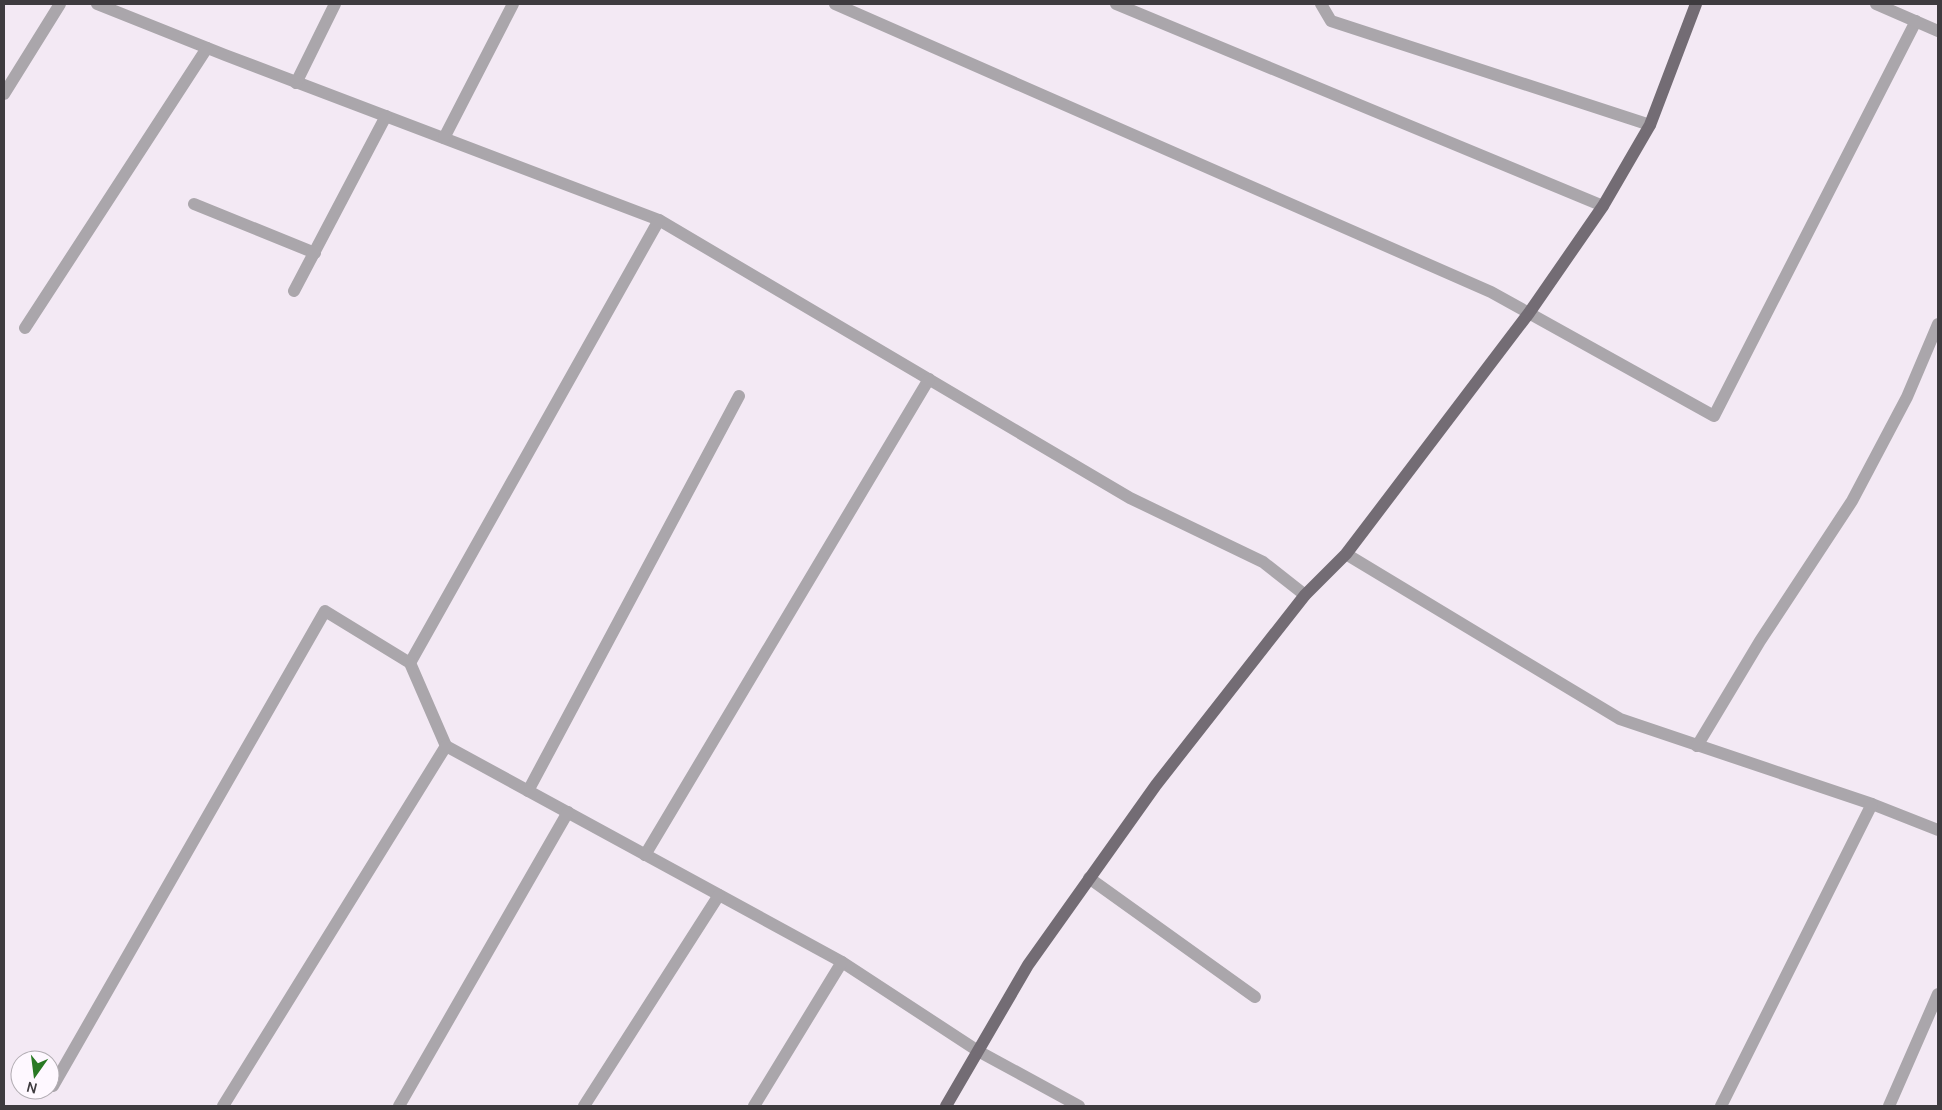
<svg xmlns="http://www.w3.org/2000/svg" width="1942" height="1110" font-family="Manrope,sans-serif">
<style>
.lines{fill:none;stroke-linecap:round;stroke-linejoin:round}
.minor{stroke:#aaa6ab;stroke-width:12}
.major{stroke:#736c74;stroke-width:12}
</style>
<rect width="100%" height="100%" fill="#f3e9f4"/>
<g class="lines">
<!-- minor -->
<g class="minor">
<polyline points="97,4 225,55 659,220 1130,498 1263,562 1305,595"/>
<polyline points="835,4 1491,292 1714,416 1916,21"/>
<polyline points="1116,4 1603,206"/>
<polyline points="1321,4 1331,21 1650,125"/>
<polyline points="1876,4 1938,31"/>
<polyline points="296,83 335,4"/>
<polyline points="4,94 60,4"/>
<polyline points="444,138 513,4"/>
<polyline points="194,204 315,253"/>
<polyline points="294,291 386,116"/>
<polyline points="25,328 207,48"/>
<polyline points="1346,554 1620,719 1872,804 1938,830"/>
<polyline points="410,663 659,220"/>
<polyline points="1697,746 1760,641 1852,501 1907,397 1938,324"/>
<polyline points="528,791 739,396"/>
<polyline points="645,855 929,379"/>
<polyline points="1089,878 1255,997"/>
<polyline points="53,1086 325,611 410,663 446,746"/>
<polyline points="223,1106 446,746 842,962 978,1051 1079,1106"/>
<polyline points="399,1106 568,812"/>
<polyline points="584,1106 719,895"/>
<polyline points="754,1106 842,962"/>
<polyline points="1721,1106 1872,804"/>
<polyline points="1889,1106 1938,994"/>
</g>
<!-- major -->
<polyline class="major" points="946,1106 1028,965 1156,785 1305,595 1346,554 1529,313 1603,206 1650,125 1696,4"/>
</g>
<!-- border -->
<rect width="1942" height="1110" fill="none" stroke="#3e3b3f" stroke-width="10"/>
<!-- north arrow -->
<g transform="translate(35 1075) rotate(194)"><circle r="24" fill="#fef8ff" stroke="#b1acb2"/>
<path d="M0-4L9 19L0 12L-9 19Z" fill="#297923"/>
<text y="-8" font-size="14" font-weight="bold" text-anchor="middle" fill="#3e3b3f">N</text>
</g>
</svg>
